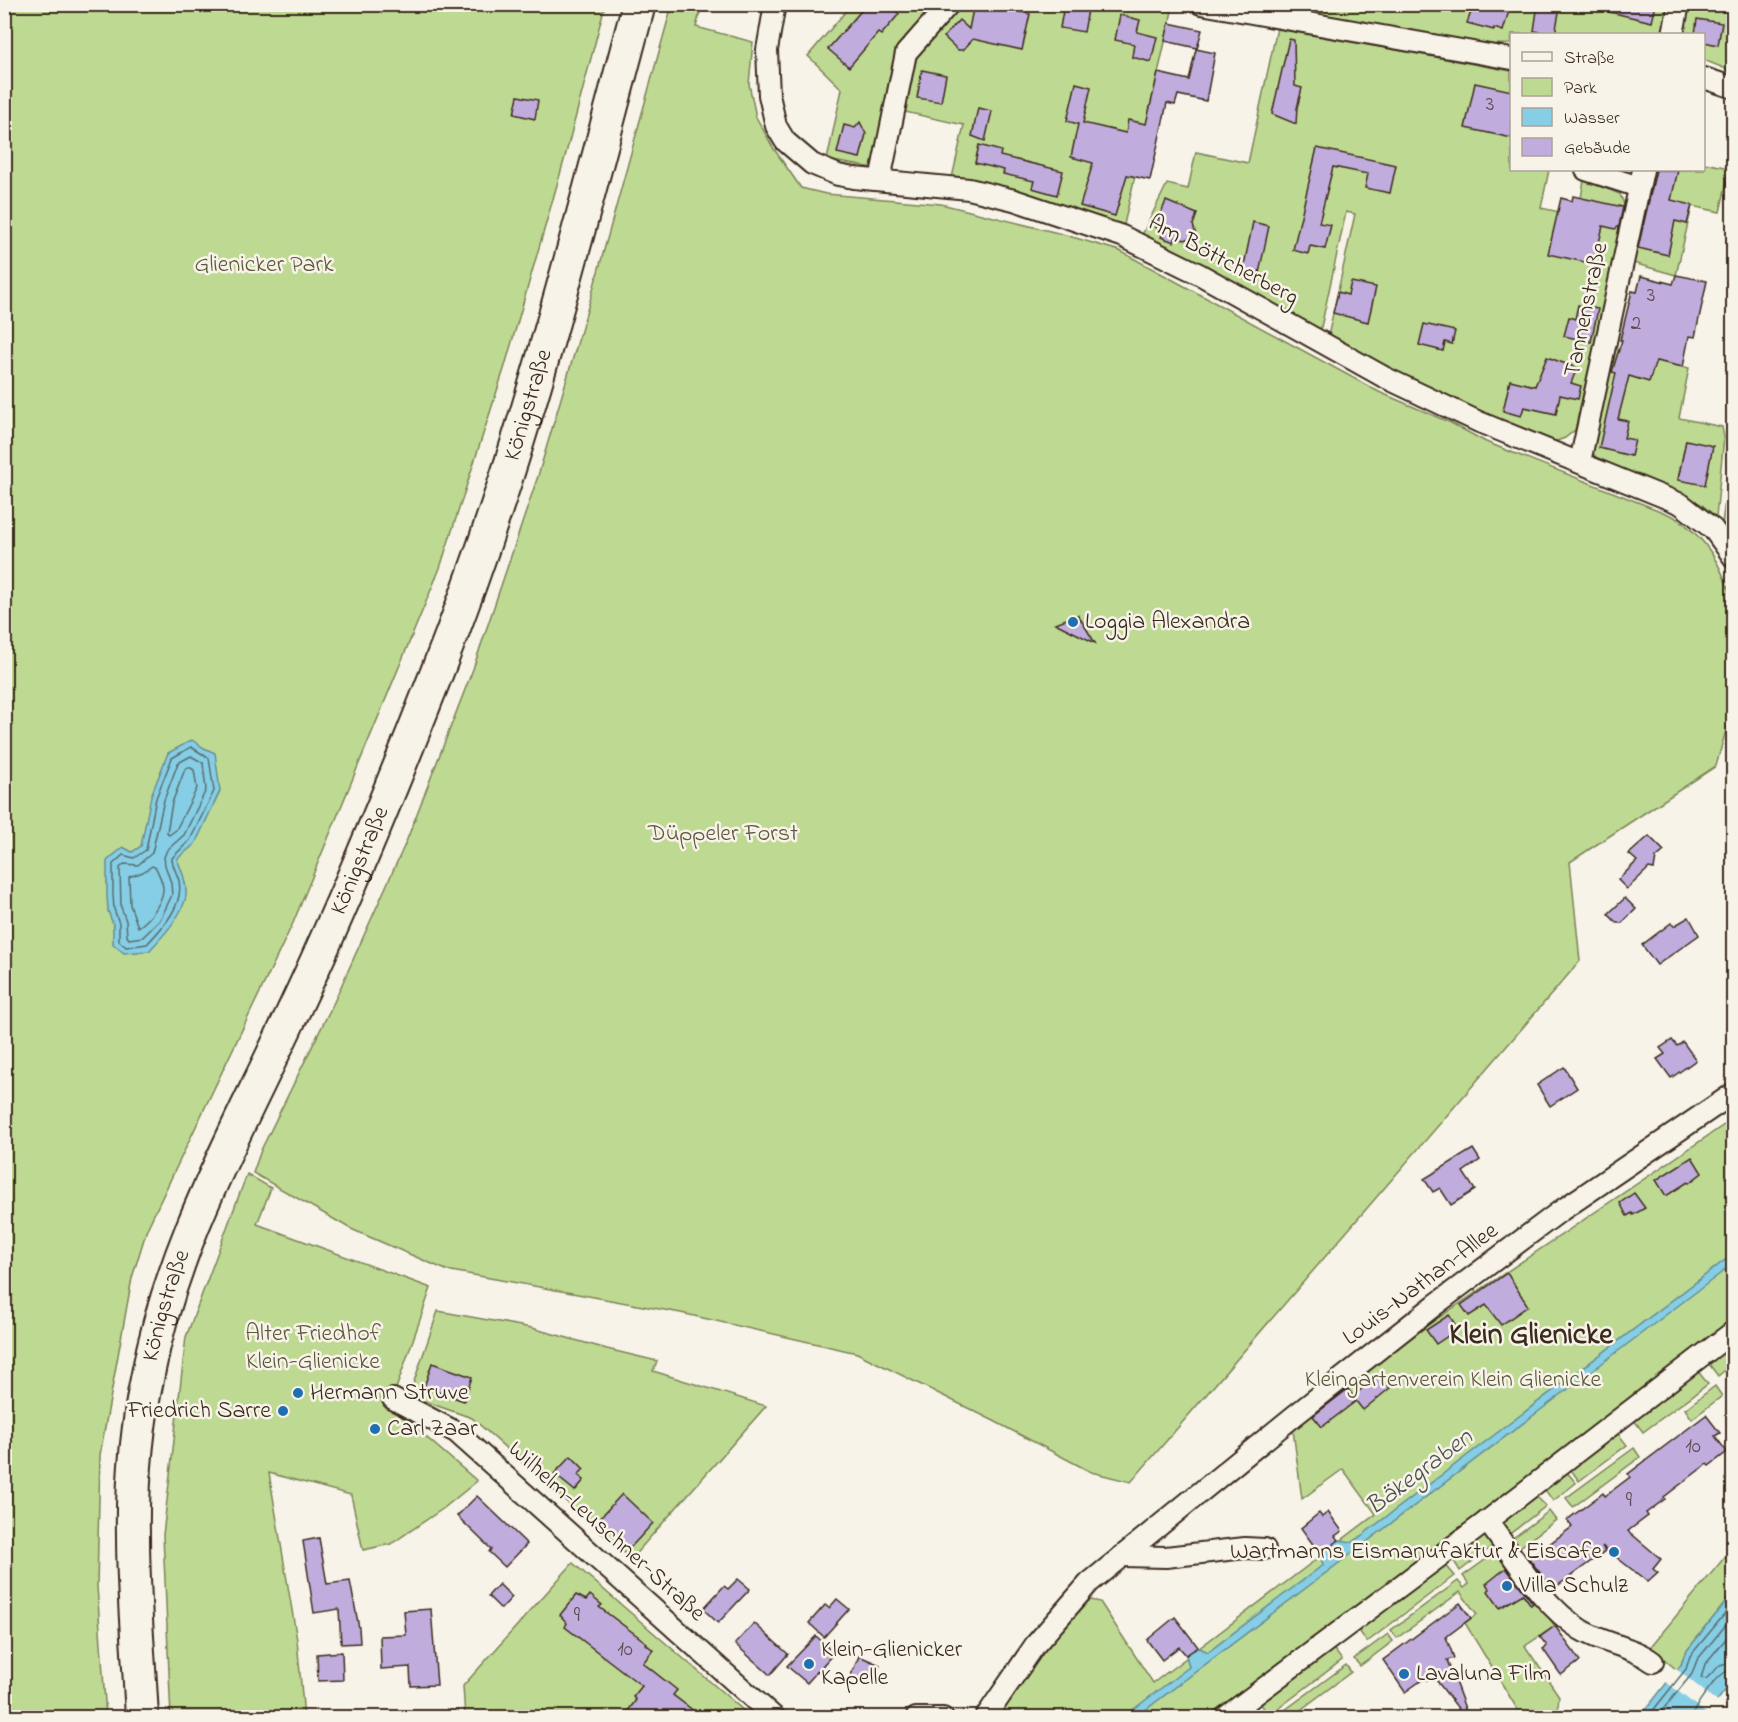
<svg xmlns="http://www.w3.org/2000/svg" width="1738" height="1722" font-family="'Indie Flower',sans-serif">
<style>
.green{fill:#beda92;stroke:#7c8258;stroke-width:1.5;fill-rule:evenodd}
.water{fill:#85cee5;stroke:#678c95;stroke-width:1.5}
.pier{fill:#f7f3e8}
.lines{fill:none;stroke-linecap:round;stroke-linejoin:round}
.shore{stroke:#596c6e;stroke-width:1.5}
.building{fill:#c1addd;stroke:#3b2a1e;stroke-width:1.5}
.minor-casing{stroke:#3b2a1e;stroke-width:24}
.primary-casing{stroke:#3b2a1e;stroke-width:36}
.minor{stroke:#f7f3e8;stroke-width:20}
.primary{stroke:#f7f3e8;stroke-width:32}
.poi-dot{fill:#1f6fb2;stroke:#f7f3e8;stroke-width:2}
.labels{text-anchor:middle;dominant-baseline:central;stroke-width:5;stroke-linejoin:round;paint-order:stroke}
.number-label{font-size:21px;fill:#5c4b4e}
.street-label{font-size:24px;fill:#3b2a1e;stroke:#f7f3e8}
.park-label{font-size:24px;fill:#5c563b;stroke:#f7f3e8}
.poi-label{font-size:24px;fill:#3b2a1e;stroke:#f7f3e8;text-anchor:start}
.water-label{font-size:26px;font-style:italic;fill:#4e5350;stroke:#f7f3e8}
.district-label{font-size:30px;font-weight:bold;fill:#3b2a1e;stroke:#f7f3e8}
</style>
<rect width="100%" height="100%" fill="#f7f3e8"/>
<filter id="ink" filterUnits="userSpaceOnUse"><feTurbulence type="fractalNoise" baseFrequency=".0167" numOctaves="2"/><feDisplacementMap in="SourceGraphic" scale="12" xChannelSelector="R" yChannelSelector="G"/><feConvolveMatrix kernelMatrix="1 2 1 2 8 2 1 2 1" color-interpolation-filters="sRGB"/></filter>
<g filter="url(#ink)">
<!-- green -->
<g class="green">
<polygon points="1141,4 1172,11 1123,229 952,178 964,125 905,112 917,55 962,5"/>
<polygon points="1289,4 1670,5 1663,34 1512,34 1511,44 1471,45 1448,38 1287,8"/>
<polygon points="5,5 605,5 565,157 505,366 440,568 293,923 147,1229 132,1278 100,1455 97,1586 106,1717 5,1718"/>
<path d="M672 5H702L696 27 753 42 749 84 756 117 774 149 801 188 826 194 941 204 1062 234 1120 251 1379 392 1451 423 1486 442 1673 516C1707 537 1723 567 1733 604L1734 695 1729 720 1716 766 1570 862 1580 961 1131 1482 1091 1472 994 1421 857 1353 681 1313 446 1270 351 1229 253 1173 261 1150 334 1002 406 842 473 669 538 476 591 297Z"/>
<polygon points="851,5 938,5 904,44 874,168 827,160 842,89 808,56"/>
<polygon points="1690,5 1733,5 1733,72 1704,60 1704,34 1683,34"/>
<path d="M1277 28 1511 71 1512 170H1549L1541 208 1568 214 1581 198 1584 180 1620 194 1625 207 1575 430 1565 438 1554 442C1476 411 1401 376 1328 336L1355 214 1346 212 1320 332 1141 237 1167 184 1188 189 1196 152 1248 163Z"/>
<polygon points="1704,163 1730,168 1720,212 1692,206 1676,275 1633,263 1654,170 1704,170"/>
<path d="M1613 348 1689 368 1679 418 1722 427 1724 437 1716 517 1701 504 1677 491 1599 461 1592 452ZM1686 441 1712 446 1704 485 1678 479Z"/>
<polygon points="1732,451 1734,453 1733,539 1722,523"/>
<polygon points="1733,1119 1733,1318 1547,1462 1208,1717 995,1718 1034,1657 1078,1606 1091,1600 1100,1602 1153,1683 1376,1514 1343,1469 1302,1499 1293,1430 1416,1333"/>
<polygon points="247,1174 271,1188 257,1224 431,1288 390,1406 477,1481 444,1508 391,1544 363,1550 351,1495 269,1473 297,1640 304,1717 171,1718 163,1535 186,1337"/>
<polygon points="438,1311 532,1328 607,1349 657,1361 653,1371 766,1406 631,1559 472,1418 409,1396"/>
<polygon points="1733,1342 1733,1364 1718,1376 1709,1364 1710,1360"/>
<polygon points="1697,1370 1708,1384 1643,1432 1633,1419"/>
<polygon points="1715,1386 1722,1396 1692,1419 1685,1409"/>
<polygon points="1616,1431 1627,1445 1579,1481 1569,1467"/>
<polygon points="1634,1448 1640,1457 1573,1507 1566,1498"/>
<polygon points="1565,1470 1576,1483 1553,1501 1543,1487"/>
<polygon points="1532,1495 1538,1498 1546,1506 1507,1536 1501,1525 1502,1520"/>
<polygon points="1549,1511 1556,1520 1516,1550 1513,1538"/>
<polygon points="1484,1533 1495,1544 1460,1571 1452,1558"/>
<polygon points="1733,1547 1733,1593 1685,1653 1681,1665 1677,1670 1659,1655 1648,1650"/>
<polygon points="1499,1550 1555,1626 1525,1646 1559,1696 1557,1717 1522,1717 1465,1623 1477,1614 1460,1592 1397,1638 1391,1630 1458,1581 1464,1588 1469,1584 1463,1576"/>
<polygon points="573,1563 751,1717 465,1717 463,1686"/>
<polygon points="1443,1563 1454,1576 1367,1642 1357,1628"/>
<polygon points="1388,1634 1393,1641 1360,1666 1354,1659"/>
<polygon points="1332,1647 1342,1660 1271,1714 1266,1712 1261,1704 1263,1699"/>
<polygon points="1346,1665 1351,1672 1291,1717 1279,1717 1277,1716"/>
</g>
<!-- water -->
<g class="water">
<path d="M192 740 204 748 215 753 220 791 195 844 177 859C182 871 187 883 186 896 183 915 162 937 149 951L124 953 113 944V924L108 911 107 895V861L123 847 132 852 141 846 151 796 168 753Z"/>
<polygon points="1733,1254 1733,1264 1136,1717 1122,1718 1189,1667 1186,1655 1198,1647 1208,1652 1323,1565 1320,1554 1339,1540 1353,1542"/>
<polygon points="1733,1593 1733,1681 1704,1717 1639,1718 1681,1665 1685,1653"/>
</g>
<!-- pier -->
<polygon class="pier" points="1675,1668 1719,1703 1709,1716 1665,1681"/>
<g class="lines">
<!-- shore -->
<g class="shore">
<path d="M191 747 209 758 214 791 190 840 172 858C172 866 177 873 179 881 184 906 162 928 147 944L126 947 119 941V923L114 909 113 895V864L123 855 134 858 146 850 156 798 172 758Z"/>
<polygon points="191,756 203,763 206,790 184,835 167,850 164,857 165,865 171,883 172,895 160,920 143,937 129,939 127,936 126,921 121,907 120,868 124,864 138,865 152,853 164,800 178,763"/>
<polygon points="189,767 194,770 197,788 176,830 169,835 167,832 172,803 185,769"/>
<path d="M152 866 156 868C159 875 164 883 163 891 161 904 149 921 138 927L130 905 129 877 143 872Z"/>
<polyline points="1734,1629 1705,1664 1701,1678 1706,1679 1720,1665 1734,1661"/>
<polyline points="1647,1718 1686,1669 1690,1656 1734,1603"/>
<polyline points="1656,1718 1692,1674 1697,1660 1734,1615"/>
<path d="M1692 1718C1693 1707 1715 1679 1724 1673 1728 1670 1729 1671 1734 1670"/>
</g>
</g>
<!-- building -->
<g class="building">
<polygon points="867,4 888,4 899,14 881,35 878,33 849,67 828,49"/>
<polygon points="974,4 1016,4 1012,10 1030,14 1022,50 973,39 963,50 958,50 944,37 959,20 969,29"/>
<polygon points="1474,4 1511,4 1503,31 1494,28 1494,30 1467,23"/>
<polygon points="1538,4 1560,7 1555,34 1534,31"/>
<polygon points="1602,4 1656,4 1652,22 1601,10"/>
<polygon points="1064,5 1088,10 1084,32 1060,28"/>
<polygon points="1120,15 1140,20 1137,32 1157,37 1151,62 1132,57 1134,44 1115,40"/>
<polygon points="1697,19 1722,23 1718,45 1704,42 1704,34 1695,34"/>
<polygon points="1169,23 1202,30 1197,48 1165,41"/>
<polygon points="1289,39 1294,40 1295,86 1302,88 1297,108 1296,124 1272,114"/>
<polygon points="1196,49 1215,53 1206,101 1178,95 1175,105 1167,103 1150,180 1127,175 1115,216 1080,206 1093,163 1071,157 1078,124 1067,121 1076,83 1091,87 1083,123 1126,133 1128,120 1146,124 1158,73 1189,80"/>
<polygon points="922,70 946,75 941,102 917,98"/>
<polygon points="1475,83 1512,91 1512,138 1465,128"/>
<polygon points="518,96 538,100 535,119 514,114"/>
<polygon points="978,108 992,111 985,141 972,136"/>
<polygon points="860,122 866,134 860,158 837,153 844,125 855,128"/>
<polygon points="979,145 1001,151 1000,156 1063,171 1057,195 1032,188 1034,181 1003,174 1004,170 975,163"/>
<polygon points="1317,148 1396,165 1390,193 1365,188 1368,174 1333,167 1319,223 1331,225 1325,249 1310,246 1308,254 1293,250"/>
<polygon points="1656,170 1678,170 1671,200 1692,205 1687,224 1675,221 1668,255 1638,248"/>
<polygon points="1573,196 1623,207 1619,226 1615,229 1603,226 1594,264 1548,254 1561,198 1572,201"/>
<polygon points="1166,201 1197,214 1193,225 1196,235 1185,240 1176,237 1174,242 1161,237 1164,231 1155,227"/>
<polygon points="1253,222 1269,226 1258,278 1242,275"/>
<polygon points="1676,275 1707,281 1695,337 1689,336 1683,367 1656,361 1649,382 1629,376 1618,419 1628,421 1624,438 1635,440 1631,456 1599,448 1616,373 1612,372 1622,340 1620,340 1632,291 1637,292 1641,276 1673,284"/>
<polygon points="1351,282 1376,287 1368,322 1333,313 1338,292 1348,295"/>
<polygon points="1578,305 1598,309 1591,342 1564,336 1569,317 1575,319"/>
<polygon points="1424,324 1455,331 1452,344 1445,342 1443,351 1419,345"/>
<polygon points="1547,357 1577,368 1571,383 1581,386 1578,399 1560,395 1556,414 1524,407 1521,416 1503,411 1510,380 1535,386"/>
<polygon points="1686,440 1713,446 1705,485 1678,480"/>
<polygon points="1078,615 1095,643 1055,623"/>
<polygon points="1649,836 1664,851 1656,858 1654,869 1649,868 1627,889 1618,880 1637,861 1629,854"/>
<polygon points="1625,898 1636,909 1622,923 1617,923 1608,914"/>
<polygon points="1689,917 1699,935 1657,965 1642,945 1671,923 1674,926"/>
<polygon points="1672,1040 1677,1046 1683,1042 1696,1060 1671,1078 1657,1059 1665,1054 1660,1048"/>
<polygon points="1564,1067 1577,1088 1550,1106 1537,1085"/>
<polygon points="1473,1149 1480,1160 1463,1172 1475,1190 1451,1205 1440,1188 1433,1192 1424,1179"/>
<polygon points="1692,1157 1702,1173 1689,1183 1688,1182 1666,1196 1656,1180"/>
<polygon points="1634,1193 1645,1208 1633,1215 1632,1213 1627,1216 1620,1203"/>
<polygon points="1507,1273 1528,1306 1501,1325 1486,1305 1469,1316 1461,1305"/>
<polygon points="1449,1315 1458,1329 1436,1344 1426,1330"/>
<polygon points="432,1363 472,1377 464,1401 424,1387"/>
<polygon points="1379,1375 1390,1388 1363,1410 1356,1401 1322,1427 1313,1416 1348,1389 1353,1396"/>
<polygon points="1706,1415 1720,1433 1715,1436 1727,1452 1709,1466 1707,1464 1664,1497 1665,1499 1646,1513 1648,1516 1628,1531 1661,1559 1653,1569 1658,1573 1648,1582 1602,1546 1605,1551 1553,1589 1529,1559 1572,1527 1567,1520 1603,1493 1605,1496 1630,1477 1628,1474"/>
<polygon points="571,1456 584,1469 578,1475 584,1480 575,1491 554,1474"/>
<polygon points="622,1494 653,1523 630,1548 599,1519"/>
<polygon points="477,1496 527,1544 505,1567 489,1552 491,1549 457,1516"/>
<polygon points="1328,1512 1342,1531 1335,1536 1339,1540 1320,1554 1301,1528 1319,1513 1322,1517"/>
<polygon points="319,1538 327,1584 350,1581 359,1628 360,1643 341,1644 339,1609 314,1613 303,1541"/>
<polygon points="1506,1568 1533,1603 1531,1605 1523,1594 1500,1608 1488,1591 1490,1589 1486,1584"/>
<polygon points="738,1579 750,1589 718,1623 703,1609 724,1586 728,1589"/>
<polygon points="499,1584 512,1597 501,1609 488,1596"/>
<polygon points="576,1595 586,1600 590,1595 602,1605 599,1607 647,1643 646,1644 653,1650 643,1663 677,1690 673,1695 703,1718 636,1718 628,1711 636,1700 633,1697 642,1686 565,1627 567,1623 560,1615"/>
<polygon points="837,1599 849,1609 824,1637 809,1623 825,1605 829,1608"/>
<polygon points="1460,1603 1471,1618 1446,1637 1454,1658 1447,1660 1467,1714 1464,1716 1433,1676 1427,1680 1425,1678 1405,1692 1383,1660"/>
<polygon points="431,1609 437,1685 411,1686 410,1667 381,1669 380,1636 406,1635 404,1611"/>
<polygon points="1175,1617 1198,1647 1186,1655 1179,1647 1162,1660 1147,1640"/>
<polygon points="754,1623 788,1654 770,1675 735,1644"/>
<polygon points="1555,1626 1580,1661 1561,1675 1543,1649 1547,1646 1540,1637"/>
<polygon points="816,1636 828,1647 828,1652 832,1655 807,1683 787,1666"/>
<polygon points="342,1652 343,1680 318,1681 317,1654"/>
<polygon points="859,1656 880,1665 872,1684 851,1675"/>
</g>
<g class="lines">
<defs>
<g id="minor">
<polyline points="775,4 767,50 769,95 776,126 785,141 812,164 838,175 854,178 969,189 1014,200 1122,236 1199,274 1384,377 1479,422 1681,504 1713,529 1734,558"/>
<polyline points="1201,4 1512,59"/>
<polyline points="1673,34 1679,4"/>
<polyline points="1704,78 1734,88"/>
<polyline points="1586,170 1639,187"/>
<polyline points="880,180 906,53 949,4"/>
<polyline points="1580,462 1643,170"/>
<polyline points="393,1399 456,1432 775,1718"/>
<path d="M1487 1521C1515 1558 1541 1604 1581 1630 1604 1644 1632 1646 1653 1662"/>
<polyline points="1122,1556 1166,1557 1245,1548 1265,1549"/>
<polyline points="916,1718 943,1718"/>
<polyline points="985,1718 1035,1645 1089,1583 1294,1416 1435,1305 1559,1212 1734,1093"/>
<polyline points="1224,1718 1487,1521 1734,1331"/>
</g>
<g id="primary">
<path id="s1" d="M142 1718C139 1657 133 1597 133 1536 132 1483 137 1427 148 1374 172 1245 237 1132 292 1014 345 902 392 787 437 672 523 456 579 228 639 4"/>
</g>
</defs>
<!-- minor casing -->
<use href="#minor" class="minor-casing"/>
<!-- primary casing -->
<use href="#primary" class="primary-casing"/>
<!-- minor -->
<use href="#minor" class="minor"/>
<!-- primary -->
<use href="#primary" class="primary"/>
</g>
</g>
<!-- markers -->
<g class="poi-dot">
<circle cx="1073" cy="622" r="6"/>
<circle cx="298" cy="1393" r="6"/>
<circle cx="283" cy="1411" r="6"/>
<circle cx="375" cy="1429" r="6"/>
<circle cx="1614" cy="1552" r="6"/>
<circle cx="1507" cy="1586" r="6"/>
<circle cx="809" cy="1664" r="6"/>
<circle cx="1404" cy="1674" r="6"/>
</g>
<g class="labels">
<!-- number labels -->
<g class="number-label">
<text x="1490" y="105">3</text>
<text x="1651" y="296">3</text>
<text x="1636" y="324">2</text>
<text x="1693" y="1447">10</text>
<text x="1629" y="1501">9</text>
<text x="577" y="1616">9</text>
<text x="625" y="1650">10</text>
</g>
<!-- street labels -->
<g class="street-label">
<text transform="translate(1223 261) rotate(28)">Am Böttcherberg</text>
<text transform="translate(1587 310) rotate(-78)">Tannenstraße</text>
<text stroke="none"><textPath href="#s1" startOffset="1388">Königstraße</textPath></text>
<text stroke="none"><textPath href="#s1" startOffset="902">Königstraße</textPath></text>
<text transform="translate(1421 1285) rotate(-37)">Louis-Nathan-Allee</text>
<text stroke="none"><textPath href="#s1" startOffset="416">Königstraße</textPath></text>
<text transform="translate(606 1532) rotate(42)">Wilhelm-Leuschner-Straße</text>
</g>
<!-- park labels -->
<g class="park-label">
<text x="264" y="265">Glienicker Park</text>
<text x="723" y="834">Düppeler Forst</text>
<text x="313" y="1334">Alter Friedhof<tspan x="313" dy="28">Klein-Glienicke</tspan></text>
<text x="1453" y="1380">Kleingartenverein Klein Glienicke</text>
</g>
<!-- poi labels -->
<g class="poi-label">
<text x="1085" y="622">Loggia Alexandra</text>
<text x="310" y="1393">Hermann Struve</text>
<text x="271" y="1411" text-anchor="end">Friedrich Sarre</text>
<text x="387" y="1429">Carl Zaar</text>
<text x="1602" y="1552" text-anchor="end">Wartmanns Eismanufaktur &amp; Eiscafe</text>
<text x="1519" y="1586">Villa Schulz</text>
<text x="821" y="1650">Klein-Glienicker<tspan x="821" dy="28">Kapelle</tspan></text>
<text x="1416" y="1674">Lavaluna Film</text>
</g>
<!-- water labels -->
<g class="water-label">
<text transform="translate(1420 1473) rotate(-37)">Bäkegraben</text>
</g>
<!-- district labels -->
<g class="district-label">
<text x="1531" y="1336">Klein Glienicke</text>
</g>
</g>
<!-- margin -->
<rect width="1738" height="1722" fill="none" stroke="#f7f3e8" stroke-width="24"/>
<rect x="12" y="12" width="1714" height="1698" fill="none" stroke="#3b2a1e" stroke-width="2" filter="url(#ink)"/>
<!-- legend -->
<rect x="1510" y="33" width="195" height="138" fill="#f7f3e8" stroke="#aca397" stroke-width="1.5"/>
<rect x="1522" y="52" width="30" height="9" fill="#f7f3e8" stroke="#aca397" stroke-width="1.5"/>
<text x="1564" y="63" font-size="18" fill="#3b2a1e">Straße</text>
<rect x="1522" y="78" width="30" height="18" fill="#beda92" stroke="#aca397" stroke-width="1.5"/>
<text x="1564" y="93" font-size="18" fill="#3b2a1e">Park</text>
<rect x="1522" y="108" width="30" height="18" fill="#85cee5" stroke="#aca397" stroke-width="1.5"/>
<text x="1564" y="123" font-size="18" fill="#3b2a1e">Wasser</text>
<rect x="1522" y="138" width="30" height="18" fill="#c1addd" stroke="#aca397" stroke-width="1.5"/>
<text x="1564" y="153" font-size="18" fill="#3b2a1e">Gebäude</text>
</svg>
